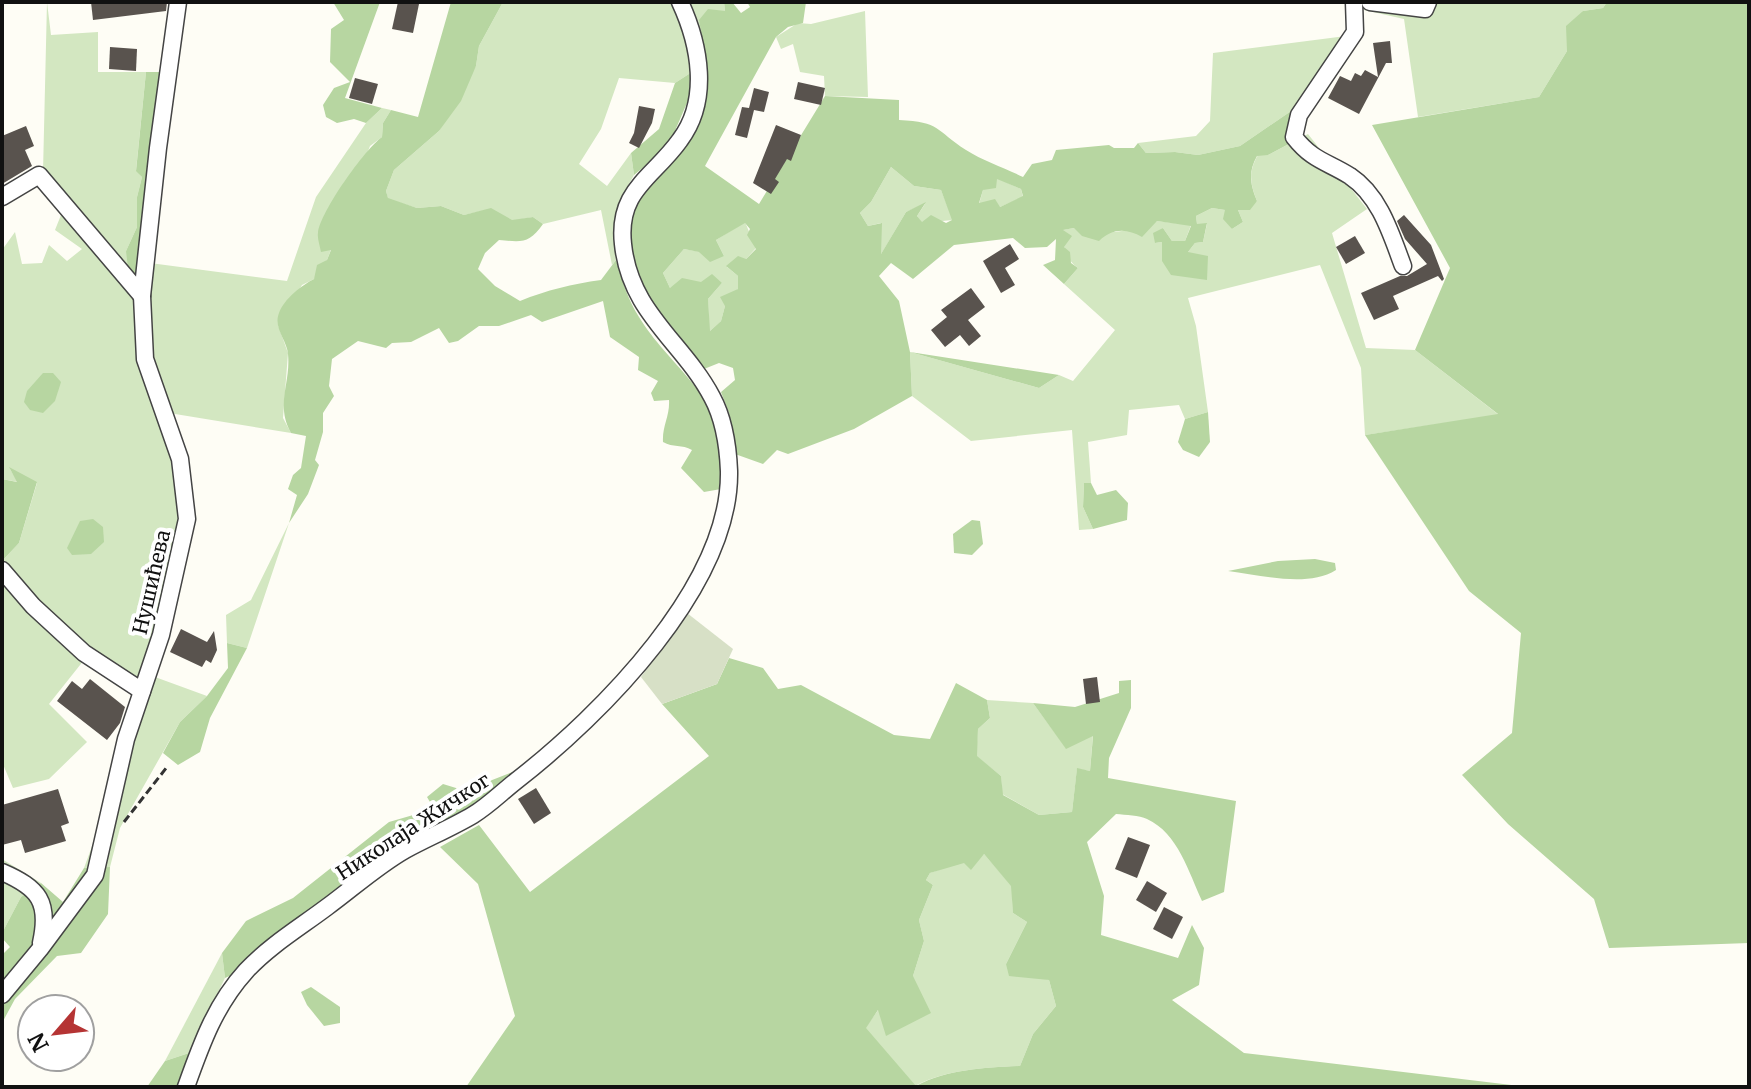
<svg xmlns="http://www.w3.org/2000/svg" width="1751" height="1089" font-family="Merriweather,serif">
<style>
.green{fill:#d3e7c1}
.forest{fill:#b7d6a1;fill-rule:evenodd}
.cemetery{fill:#d7e0c6}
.building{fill:#59534e}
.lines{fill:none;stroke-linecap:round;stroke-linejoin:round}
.minor-casing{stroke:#444;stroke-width:19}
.path{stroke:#333;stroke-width:3;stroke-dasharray:8 4;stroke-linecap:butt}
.minor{stroke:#fff;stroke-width:16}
.labels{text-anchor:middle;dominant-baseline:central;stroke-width:8;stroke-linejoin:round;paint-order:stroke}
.street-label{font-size:20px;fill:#111;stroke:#fff}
</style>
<rect width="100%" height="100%" fill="#fefdf5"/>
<!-- green -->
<g class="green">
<polygon points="47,2 51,35 98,32 98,72 146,72 136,170 142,177 137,197 137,227 126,251 150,263 287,281 316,197 366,123 382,108 391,110 383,123 382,137 370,146 327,260 314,279 302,285 278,325 288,353 283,418 291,433 169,413 192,520 155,677 207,696 180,722 120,828 110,867 84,868 154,679 137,693 84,660 49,704 87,742 49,779 13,788 2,762 2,561 19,543 37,483 10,469 18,482 2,479 2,250 15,232 22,264 42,263 49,245 67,261 82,249 55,230 67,200 43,172"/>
<path d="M503 2H724L725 11 700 20 704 48 692 72 675 83 619 78 601 129 579 164 607 186 631 153 634 175C616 206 613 225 616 260L612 265 601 210 543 224 533 217 512 221 491 209 464 215 441 206 417 208 388 199 386 191 394 170 439 131 476 66 479 46Z"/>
<polygon points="1364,2 1607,2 1603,8 1583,11 1567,51 1539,97 1418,117 1404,19 1364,10"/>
<polygon points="865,11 868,97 825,96 824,76 800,72 793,44 781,49 776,37 798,23 811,24"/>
<polygon points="1346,36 1297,107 1240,146 1198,155 1175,152 1146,153 1138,143 1196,136 1210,121 1213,53"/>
<path d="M1308 134 1367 209 1332 233 1366 348 1415 350 1499 415 1365 435 1361 368 1320 265 1188 298 1196 326 1208 412 1185 419 1179 405 1129 410 1127 435 1088 442 1091 483H1084L1083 507 1093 529 1079 530 1072 430 971 441 912 396 910 352 1039 388 1059 375 1073 381 1115 330 1064 284 1078 268C1065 259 1063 245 1062 230L1074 228 1106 233 1130 230 1157 221 1191 225 1185 241H1172L1163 228 1155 243 1162 242 1188 252 1195 243 1203 242 1207 224H1197L1196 216 1212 208 1225 210 1232 229 1243 222 1238 210 1257 201C1250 184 1248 172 1258 155H1268Z"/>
<polygon points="891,167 914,186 941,190 953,220 922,223 917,216 925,204 906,212 880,256 881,223 868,226 860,213 871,202"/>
<polygon points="997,178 1021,189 1023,197 1000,207 979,204 983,190"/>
<polygon points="745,222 756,248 746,259 727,267 738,276 738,289 725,306 721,321 709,332 708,299 722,283 701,282 670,288 663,273 684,249 724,256 716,240"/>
<polygon points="289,523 247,648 227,643 226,615 251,600"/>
<polygon points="987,700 1033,703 1066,748 1093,734 1090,771 1077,769 1072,812 1039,815 1002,794 1001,776 976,756 978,729 990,718"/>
<path d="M984 854 1012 886 1013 913 1027 922 1006 964 1049 980 1056 1006 1033 1034 1020 1066C984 1068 948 1069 915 1086L865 1028 879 1009 913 976 924 941 919 920 933 885 926 880 930 873Z"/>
<polygon points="2,859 41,883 21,897 2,933"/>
<polygon points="222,953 225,978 189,1053 165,1061"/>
</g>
<!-- forest -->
<g class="forest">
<polygon points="333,2 380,2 345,98 382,108 366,123 354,119 337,123 326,117 323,105 334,88 350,82 330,62 331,29 344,20"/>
<path d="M451 2H503L479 46 476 66 461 101 439 131 394 170 386 191 388 198 417 208 441 206 464 215 491 208 512 220 533 217 543 224C529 244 522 242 499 240L485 253 478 269 495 286 520 301C547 290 572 284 601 280L616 260C622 280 628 300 639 317 669 366 716 390 723 452 724 464 722 477 721 489L704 492 681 468 692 450C682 444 673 448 663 442 662 426 670 416 669 400L654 401 651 393 658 381 638 370 639 357 610 337 603 301 542 322 531 315 499 326H479L458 341 449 343 439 328 411 342 392 343 386 348 358 341 332 359 329 386 334 396 323 413V432L315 460 319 465 308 494 289 523 297 495 288 489 293 475 301 468 306 436 291 433C275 404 291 384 288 354 287 340 273 328 279 313 284 299 302 285 314 279L317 265 327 260 331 250 321 252C320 246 317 238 318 233 320 212 365 149 382 137L383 123 391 110 418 117Z"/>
<path d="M724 2H732L741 13 750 7 747 2H806L803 23 788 27 776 37 705 166 759 204 825 96 899 100V120C941 122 935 130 966 150 983 161 1005 168 1023 177L1032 164 1052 160 1056 150 1109 145 1114 148H1134L1138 143 1146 153 1175 152 1198 155 1240 146 1297 107 1302 137 1268 155 1257 156C1248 172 1250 184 1257 201L1250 210H1238L1243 222 1232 229 1223 219 1225 210 1212 208 1196 216 1197 224 1207 223 1203 242 1195 243 1188 252 1208 256 1207 280 1171 275 1162 261V242L1155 243 1153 233 1163 228 1172 241H1185L1191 226 1157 221 1142 237C1127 228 1112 228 1099 241L1082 236 1074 228 1063 230 1072 236 1064 247 1070 252 1071 263 1078 268 1064 284 1043 265 1055 260 1056 239 1047 247 1025 248 1013 238 954 245 913 279 891 263 879 276 899 301 910 352 1059 375 1039 388 910 352 912 396 854 429 788 454 777 450 763 464 735 454 729 413 721 392 735 380 733 368 719 363 704 369 642 295 626 231 632 201 696 130 706 85 693 89 668 147 634 175 631 153 659 129 675 83 692 72 704 48 699 20 708 9 725 11ZM891 167 914 186 941 190 952 220 946 223 931 215 922 222 917 216 926 202 906 212 881 254 882 223 868 226 860 213 871 202ZM997 179 1021 189 1023 196 1000 207 995 199 979 203 983 190 996 188ZM745 223 750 229 747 235 756 249 746 259 738 256 726 266 738 276V289L720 297 725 306 721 321 710 331 708 299 722 283 712 274 701 282 682 278 670 288 663 273 684 249 699 252 710 262 724 256 716 240Z"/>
<polygon points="1607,2 1749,2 1749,943 1609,948 1594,899 1508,824 1462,775 1512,733 1521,633 1469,591 1365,435 1498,414 1415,350 1450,268 1372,125 1539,97 1567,51 1566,26 1583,11 1603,8"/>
<polygon points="146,72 163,72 141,279 129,276 126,251 137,227 137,197 142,177 136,171"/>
<polygon points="43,373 53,373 61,382 55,401 43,413 30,410 24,402 27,391"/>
<polygon points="1208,412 1210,442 1199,457 1183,450 1178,442 1185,419"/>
<polygon points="9,467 37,482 19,543 2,561 2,479 17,482"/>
<polygon points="1084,483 1091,483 1097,495 1116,490 1128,503 1127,520 1093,529 1083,507"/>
<polygon points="93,519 103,527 104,542 91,554 72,555 67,548 80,521"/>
<polygon points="972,520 980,521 983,544 972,555 954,553 953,534"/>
<path d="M1315 559 1335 563 1336 570C1307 588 1261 575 1228 571L1278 561Z"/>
<polygon points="227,643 247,648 210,718 200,752 178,765 163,753 180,722 207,696 228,668"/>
<path d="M729 658 763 668 778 689 801 685 894 735 930 739 956 683 987 700 990 718 978 729 977 756 1001 776 1003 795 1039 815 1072 812 1077 768 1090 771 1093 736 1066 749 1033 703 1075 707 1119 693V681L1131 680V708L1109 758 1108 778 1236 801 1224 892 1202 901C1189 873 1178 833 1147 819 1139 815 1126 815 1116 814L1087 842 1104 896 1101 935 1178 958 1192 925 1204 948 1199 985 1172 1000 1244 1053 1529 1087H466L515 1016 478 884 440 847 479 825 530 892 709 756 662 704 717 684ZM984 854 1011 886 1013 913 1027 922 1006 964 1009 976 1049 980 1056 1006 1033 1034 1020 1066C984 1068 948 1069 916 1086L866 1028 878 1010 886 1036 931 1013 913 976 924 941 919 920 933 885 926 880 930 873 964 863 971 870Z"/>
<polygon points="520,769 469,813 400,860 265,960 225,978 222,953 246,921 293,898 389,822 434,809 427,797 443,784 456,788 459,793"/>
<polygon points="110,867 108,914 81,953 57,956 15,999 2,1023 2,955 10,947 2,938 2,933 21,897 41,883 63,902 84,868"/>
<polygon points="311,987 340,1007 340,1023 324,1026 307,1005 301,992"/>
<polygon points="189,1053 180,1087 147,1087 165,1061"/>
</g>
<!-- cemetery -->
<polygon class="cemetery" points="687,613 733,649 717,684 662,704 641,677"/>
<!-- building -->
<g class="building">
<polygon points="91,2 167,2 166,11 93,20"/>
<polygon points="398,2 419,4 413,33 392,29"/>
<polygon points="1390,41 1392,63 1386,63 1359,114 1328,98 1340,76 1351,81 1355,73 1361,76 1365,70 1378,77 1373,43"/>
<polygon points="110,47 137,49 136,71 109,69"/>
<polygon points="355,78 378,84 372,104 349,98"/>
<polygon points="798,82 825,88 821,105 794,99"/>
<polygon points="754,88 769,92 764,112 754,110 747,138 735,135 742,107 749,108"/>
<polygon points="639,106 655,109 652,123 639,148 629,143 634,133"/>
<polygon points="776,125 801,135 791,161 787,159 775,179 779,182 771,194 753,183"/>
<polygon points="26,126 34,146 25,150 32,166 2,184 2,136"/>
<polygon points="1404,215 1431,245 1444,279 1442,281 1438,276 1393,296 1399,309 1374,320 1361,293 1400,276 1407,276 1427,264 1405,239 1397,221"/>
<polygon points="1355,236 1365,253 1346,264 1336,247"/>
<polygon points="1010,244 1019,259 1005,268 1015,285 1001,293 983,261"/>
<polygon points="971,288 985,307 968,320 981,336 969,346 960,335 945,347 931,330 947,317 941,310"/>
<polygon points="181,629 207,642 214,631 217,650 211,663 206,660 202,667 170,652"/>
<polygon points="1097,677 1100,702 1086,704 1083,679"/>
<polygon points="90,679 125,707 120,723 107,740 57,701 72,681 82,689"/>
<polygon points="536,788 551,813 534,824 518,799"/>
<polygon points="58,789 69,823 61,826 66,841 25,853 21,840 2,845 2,805"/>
<polygon points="1128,837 1150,845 1137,878 1115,869"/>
<polygon points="1147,881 1167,893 1156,912 1136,900"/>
<polygon points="1164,907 1183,917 1172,939 1153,929"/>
</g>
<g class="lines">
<defs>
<g id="minor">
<path d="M1354 2 1355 32 1299 115 1294 137C1313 161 1326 161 1350 176 1380 196 1391 234 1403 266"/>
<polyline points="1370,2 1425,9 1428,2"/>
<polyline points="2,197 39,175 142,296"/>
<polyline points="2,570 33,606 84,653 142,691"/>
<path d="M2 872C39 888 50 902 41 943"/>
<polyline points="2,995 40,949 95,875 126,739 161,635 187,519 180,459 145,359 142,296 158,148 178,2"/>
<path d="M186 1087C201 1045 215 1005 246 971 269 946 299 928 327 907 353 888 377 866 405 850 427 838 451 828 473 815 488 806 502 792 516 781 601 715 731 585 729 471 728 446 724 419 712 397 683 342 630 313 623 244 617 190 653 178 680 140 710 100 700 45 680 2"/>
</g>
</defs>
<!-- minor casing -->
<use href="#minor" class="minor-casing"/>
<!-- path -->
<polyline class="path" points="124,822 167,767"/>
<!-- minor -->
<use href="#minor" class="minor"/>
</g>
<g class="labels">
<!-- street labels -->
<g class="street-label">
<text transform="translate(151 582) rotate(-77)">Нушићева</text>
<text transform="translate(413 826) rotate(-33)">Николаја Жичког</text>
</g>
</g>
<!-- border -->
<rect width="1751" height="1089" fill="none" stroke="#111111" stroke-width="8"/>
<!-- north arrow -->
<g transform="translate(56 1033) rotate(242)"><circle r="38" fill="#ffffff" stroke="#a0a0a0" stroke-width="2"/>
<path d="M0-6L14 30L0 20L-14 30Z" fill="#b53434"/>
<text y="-12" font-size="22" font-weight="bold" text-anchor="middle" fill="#111111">N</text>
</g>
</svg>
